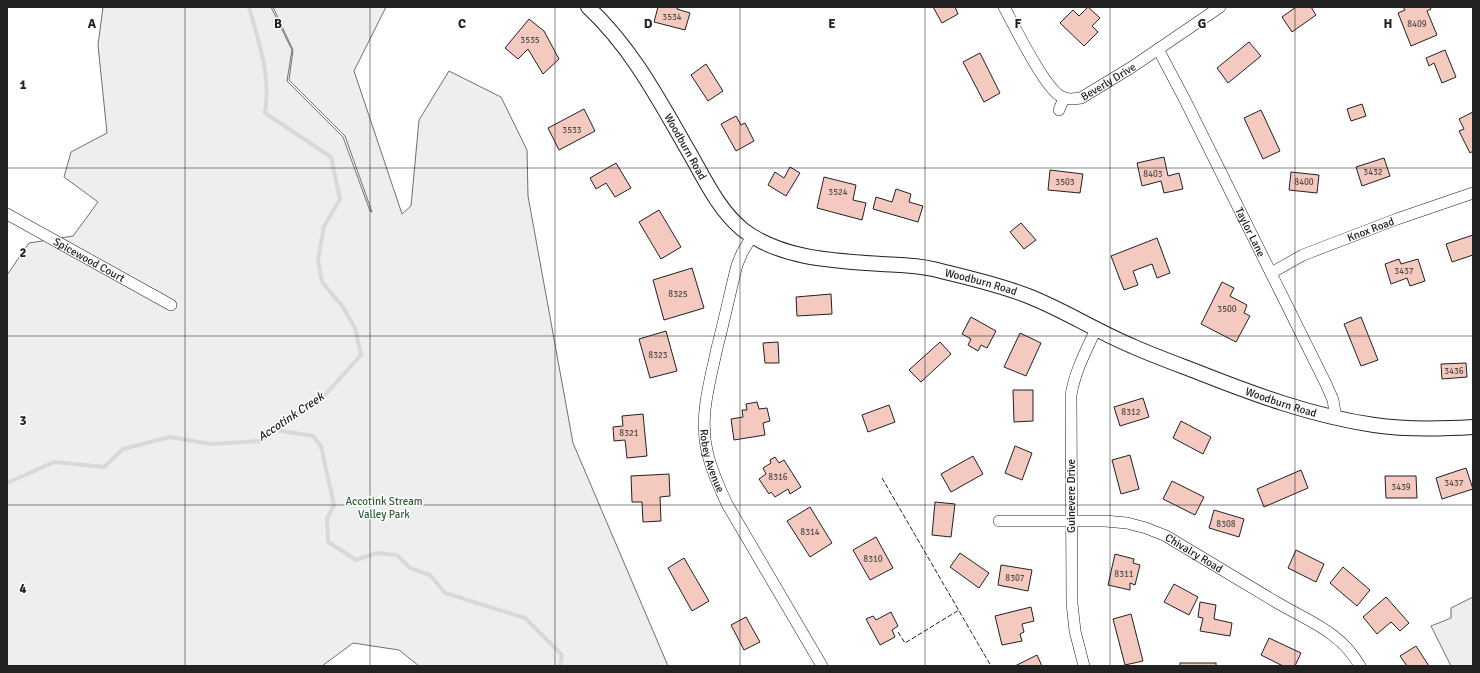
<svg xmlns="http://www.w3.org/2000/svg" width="1480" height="673" font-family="Signika,sans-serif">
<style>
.green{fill:#eee;stroke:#6f6f6f}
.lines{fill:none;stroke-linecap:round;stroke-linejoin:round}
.stream{stroke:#d9d9d9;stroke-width:4}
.building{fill:#f3c9c0;stroke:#222}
.minor-casing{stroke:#222;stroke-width:12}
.tertiary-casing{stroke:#222;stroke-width:16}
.minor{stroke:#fff;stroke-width:11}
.tertiary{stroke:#fff;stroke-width:14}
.fence{stroke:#222;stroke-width:1;stroke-dasharray:5 2;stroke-linecap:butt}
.grid{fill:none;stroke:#222;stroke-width:1;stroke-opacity:0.55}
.labels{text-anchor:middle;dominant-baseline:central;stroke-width:3;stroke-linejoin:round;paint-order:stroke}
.number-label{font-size:9px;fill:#564c4a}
.street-label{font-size:11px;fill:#222;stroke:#fff}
.park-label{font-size:11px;fill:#2f5e38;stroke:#fff}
.water-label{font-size:12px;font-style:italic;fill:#222;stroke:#fff}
.grid-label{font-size:13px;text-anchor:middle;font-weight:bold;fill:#222;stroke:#fff;stroke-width:3;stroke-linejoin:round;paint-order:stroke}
</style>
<rect width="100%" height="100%" fill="#fff"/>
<!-- green -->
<g class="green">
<polygon points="103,7 271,7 292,50 287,81 343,137 370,211 372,212 345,136 289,80 293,50 273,7 386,7 354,71 402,214 411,206 419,120 449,71 501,97 527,150 528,196 573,443 668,666 419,666 399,650 353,643 322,666 7,666 7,275 29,243 73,236 98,202 64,177 71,152 107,133 98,45"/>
<polygon points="1473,597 1473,666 1451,666 1431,626 1451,618 1451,608"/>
</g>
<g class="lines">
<!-- stream -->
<g class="stream">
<polyline points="275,430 313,436 321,446 334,505 327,519 328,542 356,560 376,553 397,555 410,568 430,575 445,593 525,618 562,655 560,666"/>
<path d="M7 483 54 462 104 467 123 449 170 437 211 444 260 441 325 395 361 355 355 328 343 307 322 282 318 260 324 226 340 199 331 157 265 113C271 75 259 43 249 7"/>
</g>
</g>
<!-- building -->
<g class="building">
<polygon points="658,7 678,7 677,9 690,13 685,30 654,22"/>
<polygon points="933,7 955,7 958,14 942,23"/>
<polygon points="1088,7 1100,18 1092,26 1098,32 1084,46 1060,23 1073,10 1079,16"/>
<polygon points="1296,7 1311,7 1316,15 1292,32 1282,17"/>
<polygon points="1403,7 1430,7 1431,9 1427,11 1437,35 1411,46 1398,13 1405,10"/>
<polygon points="529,19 544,31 559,59 543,74 528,49 518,59 505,48"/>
<polygon points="1249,42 1261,56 1228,83 1217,68"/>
<polygon points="1445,50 1456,77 1442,83 1434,63 1429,66 1426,58"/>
<polygon points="980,53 1000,93 984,102 963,62"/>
<polygon points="706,64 723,91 708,101 691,75"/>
<polygon points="1362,104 1366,116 1351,121 1347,109"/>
<polygon points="584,109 595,131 559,150 548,128"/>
<polygon points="1261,110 1280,151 1263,159 1244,118"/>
<polygon points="1473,112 1473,151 1470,153 1459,131 1464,129 1459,119"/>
<polygon points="736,116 741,125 745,123 754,141 736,151 721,124"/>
<polygon points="1164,157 1168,176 1179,173 1183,189 1164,193 1161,181 1142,186 1137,163"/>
<polygon points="1384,158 1390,176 1362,186 1356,167"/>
<polygon points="616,163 631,188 615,197 606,183 596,189 590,178"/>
<polygon points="790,167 800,173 786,196 768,185 775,172 784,178"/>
<polygon points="1050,170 1083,174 1080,193 1048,190"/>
<polygon points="1291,172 1319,175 1317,193 1289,190"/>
<polygon points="824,177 856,185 853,200 866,203 862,220 817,208"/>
<polygon points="896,189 911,194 909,202 923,206 918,222 873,209 876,197 892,202"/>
<polygon points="659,210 681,247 661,259 639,222"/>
<polygon points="1021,223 1036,240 1024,249 1010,232"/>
<polygon points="1473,235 1473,255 1452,262 1446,244"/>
<polygon points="1157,238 1170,273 1157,278 1152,264 1133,271 1138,285 1124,290 1111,256"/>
<polygon points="1399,259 1401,264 1418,259 1425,281 1410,286 1407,278 1391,284 1385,264"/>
<polygon points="692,268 704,308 664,320 653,280"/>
<polygon points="1222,282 1234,288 1230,296 1247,305 1244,313 1250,316 1236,342 1201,324"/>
<polygon points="831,294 832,314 797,316 796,297"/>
<polygon points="971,317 996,331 987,348 981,345 978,351 968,345 971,339 962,334"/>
<polygon points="1361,317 1378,360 1361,366 1344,324"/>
<polygon points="666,331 677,371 650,378 639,339"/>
<polygon points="1020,333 1041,343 1026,376 1004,367"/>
<polygon points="778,342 779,363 765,363 763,343"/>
<polygon points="940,342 951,354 921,382 909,370"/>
<polygon points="1466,363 1467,377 1442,379 1441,364"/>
<polygon points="1013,390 1033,390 1033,421 1014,422"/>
<polygon points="1143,398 1149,417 1120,426 1114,407"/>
<polygon points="757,402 759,409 767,408 770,421 763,423 765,435 734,440 731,419 743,417 742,410 747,410 746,404"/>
<polygon points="889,405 895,422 868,432 862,415"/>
<polygon points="643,414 647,456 627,458 625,440 614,441 613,427 623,426 622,416"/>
<polygon points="1181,421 1211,437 1203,454 1173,438"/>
<polygon points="1015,446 1032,453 1022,480 1005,473"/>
<polygon points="1130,455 1139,489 1121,494 1112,460"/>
<polygon points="973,456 983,474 951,492 941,474"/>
<polygon points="775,457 779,463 784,460 801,487 790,494 788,489 775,497 771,492 769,494 759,479 766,474 763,468 771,463 770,460"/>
<polygon points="1466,468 1473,489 1442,499 1436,478"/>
<polygon points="1301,470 1308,488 1264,507 1257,489"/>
<polygon points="669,474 670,496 660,497 661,521 643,522 642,502 632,502 631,476"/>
<polygon points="1385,476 1416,476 1417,498 1386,498"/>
<polygon points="1172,481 1204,497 1195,515 1163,499"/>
<polygon points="935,502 955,504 951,537 932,535"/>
<polygon points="810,507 832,543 810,557 787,521"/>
<polygon points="1214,510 1244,519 1239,537 1209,528"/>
<polygon points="876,537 893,568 870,580 853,550"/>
<polygon points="1296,550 1324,564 1316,582 1288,568"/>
<polygon points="960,553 989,573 979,588 950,567"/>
<polygon points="1115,554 1134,559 1133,563 1140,565 1135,585 1130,583 1130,590 1108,585"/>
<polygon points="684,558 709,601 692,611 668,568"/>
<polygon points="1001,565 1032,570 1028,591 998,585"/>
<polygon points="1343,567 1370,590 1357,606 1330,583"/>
<polygon points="1174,584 1198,597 1189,615 1164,602"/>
<polygon points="1386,597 1409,623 1400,631 1391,622 1377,634 1363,617"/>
<polygon points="1200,602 1216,605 1214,619 1232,623 1230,636 1200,631 1203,618 1198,617"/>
<polygon points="1031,607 1034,621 1022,624 1024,632 1020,634 1022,641 1002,645 995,616"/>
<polygon points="891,612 898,626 892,630 895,637 880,645 866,619 873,616 876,620"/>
<polygon points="1131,614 1143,661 1125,665 1113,619"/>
<polygon points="746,617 760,642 744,650 731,625"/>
<polygon points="1269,638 1301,653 1295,666 1283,666 1261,655"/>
<polygon points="1416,646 1429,666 1407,666 1400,656"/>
<polygon points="1037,655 1042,666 1015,666"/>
<rect x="1180" y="663" width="36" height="3"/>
</g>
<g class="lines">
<defs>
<g id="minor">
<path id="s1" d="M1004 7C1015 27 1043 85 1060 96 1067 100 1074 99 1081 98L1132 67 1220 7"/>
<path id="s2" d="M1158 49 1185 100 1326 384 1333 400 1336 418"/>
<polyline points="1059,110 1064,98"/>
<path id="s3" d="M7 214 171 305"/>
<path id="s4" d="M752 236 742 253 737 265C730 293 724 321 717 348 710 382 699 416 707 451 711 469 719 487 727 504L822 666"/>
<path id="s5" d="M1271 273 1303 255 1397 219 1473 193"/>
<path id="s6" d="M999 521H1105L1127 523 1146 528 1166 536C1203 558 1239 580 1276 602 1308 621 1340 631 1360 666"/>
<path d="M1084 666 1075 631 1072 603 1071 395C1075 371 1086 351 1096 329"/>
</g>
<g id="tertiary">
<path id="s7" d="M588 7C632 48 659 100 689 152 704 178 718 209 742 229 780 259 835 261 881 264 899 265 916 265 933 269 965 277 998 284 1028 296 1064 310 1096 331 1132 346 1152 355 1174 363 1195 371 1253 394 1312 416 1374 425 1407 430 1440 429 1473 427"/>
</g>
</defs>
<!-- minor casing -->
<use href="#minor" class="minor-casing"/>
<!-- tertiary casing -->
<use href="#tertiary" class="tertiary-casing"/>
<!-- minor -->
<use href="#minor" class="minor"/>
<!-- tertiary -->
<use href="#tertiary" class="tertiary"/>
<!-- fence -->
<g class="fence">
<polyline points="882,478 991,666"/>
<polyline points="898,632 905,643 959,610"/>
</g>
</g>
<!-- grid -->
<path class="grid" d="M185 7V666M370 7V666M555 7V666M740 7V666M925 7V666M1110 7V666M1295 7V666M7 168H1473M7 336H1473M7 505H1473"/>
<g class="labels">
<!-- number labels -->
<g class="number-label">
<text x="672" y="17">3534</text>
<text x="1417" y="24">8409</text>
<text x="530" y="40">3535</text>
<text x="572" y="130">3533</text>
<text x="1373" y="172">3432</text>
<text x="1153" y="174">8403</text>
<text x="1065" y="182">3503</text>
<text x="1304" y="182">8400</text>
<text x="838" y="192">3524</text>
<text x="1404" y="271">3437</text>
<text x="678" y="294">8325</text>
<text x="1227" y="309">3500</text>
<text x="658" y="355">8323</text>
<text x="1454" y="371">3436</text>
<text x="1131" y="412">8312</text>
<text x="629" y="433">8321</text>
<text x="778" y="477">8316</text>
<text x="1454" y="483">3437</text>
<text x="1401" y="487">3439</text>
<text x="1226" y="524">8308</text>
<text x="810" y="532">8314</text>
<text x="873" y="559">8310</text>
<text x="1124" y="574">8311</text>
<text x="1015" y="578">8307</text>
</g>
<!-- street labels -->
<g class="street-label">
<text stroke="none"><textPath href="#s1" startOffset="159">Beverly Drive</textPath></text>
<text stroke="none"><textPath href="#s7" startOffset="171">Woodburn Road</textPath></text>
<text stroke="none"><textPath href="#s5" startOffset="109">Knox Road</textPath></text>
<text stroke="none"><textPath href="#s2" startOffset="205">Taylor Lane</textPath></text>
<text stroke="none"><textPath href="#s3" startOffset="94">Spicewood Court</textPath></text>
<text stroke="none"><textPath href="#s7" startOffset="519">Woodburn Road</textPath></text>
<text stroke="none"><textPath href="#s7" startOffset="843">Woodburn Road</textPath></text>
<text stroke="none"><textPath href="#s4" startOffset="233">Robey Avenue</textPath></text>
<text transform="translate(1071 496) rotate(-90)">Guinevere Drive</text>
<text stroke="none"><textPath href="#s6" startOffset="202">Chivalry Road</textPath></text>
</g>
<!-- park labels -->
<g class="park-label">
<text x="384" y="501">Accotink Stream<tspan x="384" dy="13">Valley Park</tspan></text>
</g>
<!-- water labels -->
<g class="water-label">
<text transform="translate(291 417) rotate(-34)">Accotink Creek</text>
</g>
</g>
<g class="grid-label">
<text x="92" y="28">A</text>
<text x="278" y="28">B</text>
<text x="462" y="28">C</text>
<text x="648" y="28">D</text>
<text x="832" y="28">E</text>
<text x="1018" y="28">F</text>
<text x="1202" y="28">G</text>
<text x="1388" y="28">H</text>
<text x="23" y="89">1</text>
<text x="23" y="257">2</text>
<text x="23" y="425">3</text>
<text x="23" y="593">4</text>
</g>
<!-- border -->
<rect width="1480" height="673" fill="none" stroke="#222222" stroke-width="16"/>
</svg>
